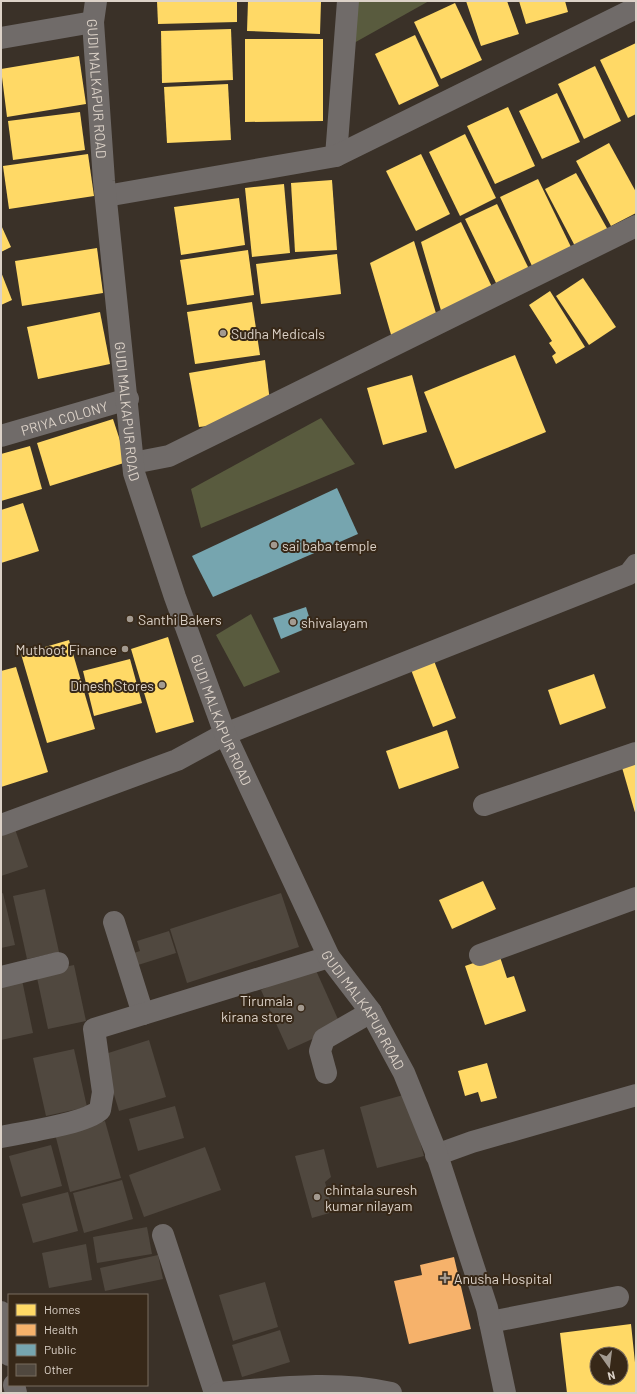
<svg xmlns="http://www.w3.org/2000/svg" width="637" height="1394" font-family="Barlow,sans-serif">
<style>
.green{fill:#595b3e}
.homes{fill:#ffd966;fill-rule:evenodd}
.health{fill:#f6b26b}
.public{fill:#76a5af}
.building{fill:#50483f}
.lines{fill:none;stroke-linecap:round;stroke-linejoin:round}
.minor{stroke:#706b69;stroke-width:22}
.tertiary{stroke:#706b69;stroke-width:22}
.poi-dot{fill:#a39a90;stroke:#372818;stroke-width:1.5}
.labels{text-anchor:middle;dominant-baseline:central;stroke-width:4;stroke-linejoin:round;paint-order:stroke}
.street-label{font-size:14px;fill:#dcd2c8;stroke:#372818}
.poi-label{font-size:14px;fill:#dcd2c8;stroke:#372818;text-anchor:start}
</style>
<rect width="100%" height="100%" fill="#3a3128"/>
<!-- green -->
<g class="green">
<polygon points="350,1 429,1 345,48"/>
<polygon points="321,418 355,464 201,528 191,489"/>
<polygon points="251,614 280,672 244,687 216,635"/>
</g>
<!-- homes -->
<g class="homes">
<polygon points="157,1 237,1 237,22 158,24"/>
<polygon points="248,1 321,1 320,34 247,31"/>
<polygon points="466,1 507,1 519,34 481,46"/>
<polygon points="519,1 565,1 568,12 526,24"/>
<polygon points="455,3 482,60 441,79 414,22"/>
<polygon points="231,29 233,80 162,83 161,31"/>
<polygon points="415,35 439,86 399,105 375,54"/>
<polygon points="245,39 323,39 323,121 245,122"/>
<polygon points="636,43 636,114 628,118 600,60"/>
<polygon points="79,56 86,104 7,117 1,69"/>
<polygon points="595,66 621,121 584,139 558,84"/>
<polygon points="228,84 231,140 167,143 164,87"/>
<polygon points="557,93 580,142 542,159 519,111"/>
<polygon points="508,107 535,166 495,184 467,126"/>
<polygon points="80,112 85,150 13,160 8,121"/>
<polygon points="465,134 496,198 460,216 429,152"/>
<polygon points="609,143 636,192 636,213 611,226 576,161"/>
<polygon points="88,154 94,196 9,209 3,166"/>
<polygon points="421,154 450,214 416,231 386,171"/>
<polygon points="576,173 608,230 576,248 545,189"/>
<polygon points="538,179 571,247 532,266 500,197"/>
<polygon points="332,180 337,250 295,252 291,183"/>
<polygon points="284,184 290,253 252,257 245,188"/>
<polygon points="239,198 245,245 181,255 174,207"/>
<polygon points="497,204 530,271 498,287 465,219"/>
<polygon points="461,222 493,289 442,314 421,242"/>
<polygon points="1,225 11,247 1,252"/>
<polygon points="414,241 439,323 392,338 370,263"/>
<polygon points="97,248 103,293 22,306 15,261"/>
<polygon points="248,250 254,295 187,305 180,260"/>
<polygon points="337,254 341,294 261,304 256,264"/>
<polygon points="1,272 12,300 1,305"/>
<polygon points="583,278 616,327 589,345 556,296"/>
<polygon points="550,291 585,347 556,364 552,356 556,353 549,343 552,341 529,305"/>
<polygon points="252,302 260,355 195,364 187,312"/>
<polygon points="100,312 110,364 38,379 27,327"/>
<polygon points="515,355 546,432 455,469 424,392"/>
<polygon points="265,360 270,402 235,423 199,427 189,373"/>
<polygon points="412,375 427,432 383,445 367,388"/>
<polygon points="113,419 127,462 50,486 37,443"/>
<polygon points="30,446 42,489 1,501 1,454"/>
<polygon points="23,503 39,551 1,563 1,510"/>
<polygon points="168,637 194,722 156,733 131,649"/>
<polygon points="69,640 95,729 47,743 21,654"/>
<polygon points="431,653 456,718 433,727 408,662"/>
<polygon points="130,659 142,703 94,716 83,671"/>
<polygon points="16,667 48,772 1,787 1,671"/>
<polygon points="594,674 606,708 560,725 548,690"/>
<polygon points="447,730 459,768 399,789 386,751"/>
<polygon points="636,759 636,816 621,764"/>
<polygon points="483,881 496,909 452,929 439,900"/>
<polygon points="499,954 507,978 514,976 526,1011 485,1025 465,966"/>
<polygon points="487,1063 497,1098 481,1102 478,1092 465,1096 458,1071"/>
<path d="M631 1324 636 1372V1393H567L560 1333ZM597 1354H621V1378H597Z"/>
</g>
<!-- health -->
<polygon class="health" points="454,1257 471,1329 409,1344 394,1281 422,1275 420,1265"/>
<!-- public -->
<g class="public">
<polygon points="337,488 358,534 213,597 192,556"/>
<polygon points="306,607 312,626 281,639 273,618"/>
</g>
<!-- building -->
<g class="building">
<polygon points="15,829 28,867 1,876 1,834"/>
<polygon points="45,889 59,952 27,959 13,896"/>
<polygon points="3,893 15,945 1,948 1,894"/>
<polygon points="281,893 299,947 187,983 170,929"/>
<polygon points="169,931 176,953 138,965 134,953 140,951 137,941"/>
<polygon points="74,965 86,1021 48,1029 36,973"/>
<polygon points="314,966 341,1026 288,1050 261,990"/>
<polygon points="22,980 33,1033 1,1040 1,985"/>
<polygon points="149,1040 166,1097 119,1111 102,1055"/>
<polygon points="74,1049 87,1107 46,1116 33,1058"/>
<polygon points="407,1094 424,1156 377,1168 360,1107"/>
<polygon points="175,1106 184,1138 138,1151 129,1119"/>
<polygon points="105,1121 121,1178 70,1192 55,1134"/>
<polygon points="51,1145 62,1186 21,1197 9,1156"/>
<polygon points="205,1147 221,1190 144,1217 129,1175"/>
<polygon points="324,1149 331,1177 325,1182 333,1212 312,1218 295,1156"/>
<polygon points="122,1180 133,1219 84,1233 73,1193"/>
<polygon points="68,1192 78,1231 33,1243 22,1204"/>
<polygon points="147,1227 152,1254 97,1263 93,1237"/>
<polygon points="86,1244 92,1280 49,1288 42,1253"/>
<polygon points="158,1255 163,1279 105,1291 100,1268"/>
<polygon points="265,1282 278,1327 233,1341 219,1295"/>
<polygon points="280,1330 290,1362 242,1377 232,1345"/>
</g>
<g class="lines">
<!-- minor -->
<g class="minor">
<polyline points="1,38 93,22"/>
<polyline points="336,156 348,1"/>
<polyline points="106,196 336,156 636,8"/>
<path id="s1" d="M1 436 128 399"/>
<polyline points="133,463 169,456 636,226"/>
<polyline points="484,805 636,753"/>
<polyline points="1,825 177,760 225,734 629,574 636,565"/>
<polyline points="114,922 143,1014"/>
<polyline points="480,955 636,898"/>
<polyline points="1,977 58,963"/>
<polyline points="326,1073 320,1051 324,1039 371,1012"/>
<path d="M1 1137C24 1132 85 1124 100 1110L103 1092 94 1029 329 957"/>
<polyline points="436,1155 472,1142 636,1095"/>
<polyline points="163,1235 215,1393"/>
<polyline points="1,1312 9,1355"/>
<polyline points="490,1322 618,1297"/>
<polyline points="14,1385 16,1393"/>
<path d="M219 1393C276 1388 335 1380 391 1393"/>
</g>
<!-- tertiary -->
<path class="tertiary" id="s2" d="M96 1 93 22 104 181 134 473 175 597 225 734 329 957 371 1012 404 1073 436 1152 487 1308 505 1393"/>
</g>
<!-- markers -->
<g class="poi-dot">
<circle cx="223" cy="333" r="4"/>
<circle cx="274" cy="545" r="4"/>
<circle cx="130" cy="619" r="4"/>
<circle cx="293" cy="622" r="4"/>
<circle cx="125" cy="649" r="4"/>
<circle cx="162" cy="685" r="4"/>
<circle cx="301" cy="1008" r="4"/>
<circle cx="317" cy="1197" r="4"/>
<path d="M443 1272h4v4h4v4h-4v4h-4v-4h-4v-4h4z"/>
</g>
<g class="labels">
<!-- street labels -->
<g class="street-label">
<text stroke="none"><textPath href="#s2" startOffset="88">GUDI MALKAPUR ROAD</textPath></text>
<text stroke="none"><textPath href="#s2" startOffset="412">GUDI MALKAPUR ROAD</textPath></text>
<text stroke="none"><textPath href="#s1" startOffset="66">PRIYA COLONY</textPath></text>
<text stroke="none"><textPath href="#s2" startOffset="736">GUDI MALKAPUR ROAD</textPath></text>
<text stroke="none"><textPath href="#s2" startOffset="1060">GUDI MALKAPUR ROAD</textPath></text>
</g>
<!-- poi labels -->
<g class="poi-label">
<text x="231" y="333">Sudha Medicals</text>
<text x="282" y="545">sai baba temple</text>
<text x="138" y="619">Santhi Bakers</text>
<text x="301" y="622">shivalayam</text>
<text x="117" y="649" text-anchor="end">Muthoot Finance</text>
<text x="154" y="685" text-anchor="end">Dinesh Stores</text>
<text x="293" y="1000" text-anchor="end">Tirumala<tspan x="293" dy="16">kirana store</tspan></text>
<text x="325" y="1189">chintala suresh<tspan x="325" dy="16">kumar nilayam</tspan></text>
<text x="454" y="1278">Anusha Hospital</text>
</g>
</g>
<!-- border -->
<rect width="637" height="1394" fill="none" stroke="#dcd2c8" stroke-width="4"/>
<!-- legend -->
<rect x="8" y="1294" width="140" height="92" fill="#372818" stroke="#796c5e"/>
<rect x="16" y="1304" width="20" height="12" fill="#ffd966" stroke="#796c5e"/>
<text x="44" y="1314" font-size="12" fill="#dcd2c8">Homes</text>
<rect x="16" y="1324" width="20" height="12" fill="#f6b26b" stroke="#796c5e"/>
<text x="44" y="1334" font-size="12" fill="#dcd2c8">Health</text>
<rect x="16" y="1344" width="20" height="12" fill="#76a5af" stroke="#796c5e"/>
<text x="44" y="1354" font-size="12" fill="#dcd2c8">Public</text>
<rect x="16" y="1364" width="20" height="12" fill="#50483f" stroke="#796c5e"/>
<text x="44" y="1374" font-size="12" fill="#dcd2c8">Other</text>
<!-- north arrow -->
<g transform="translate(609 1366) rotate(166)"><circle r="19" fill="#372818" stroke="#796c5e"/>
<path d="M0-3L7 15L0 10L-7 15Z" fill="#a39a90"/>
<text y="-6" font-size="11" font-weight="bold" text-anchor="middle" fill="#dcd2c8">N</text>
</g>
</svg>
